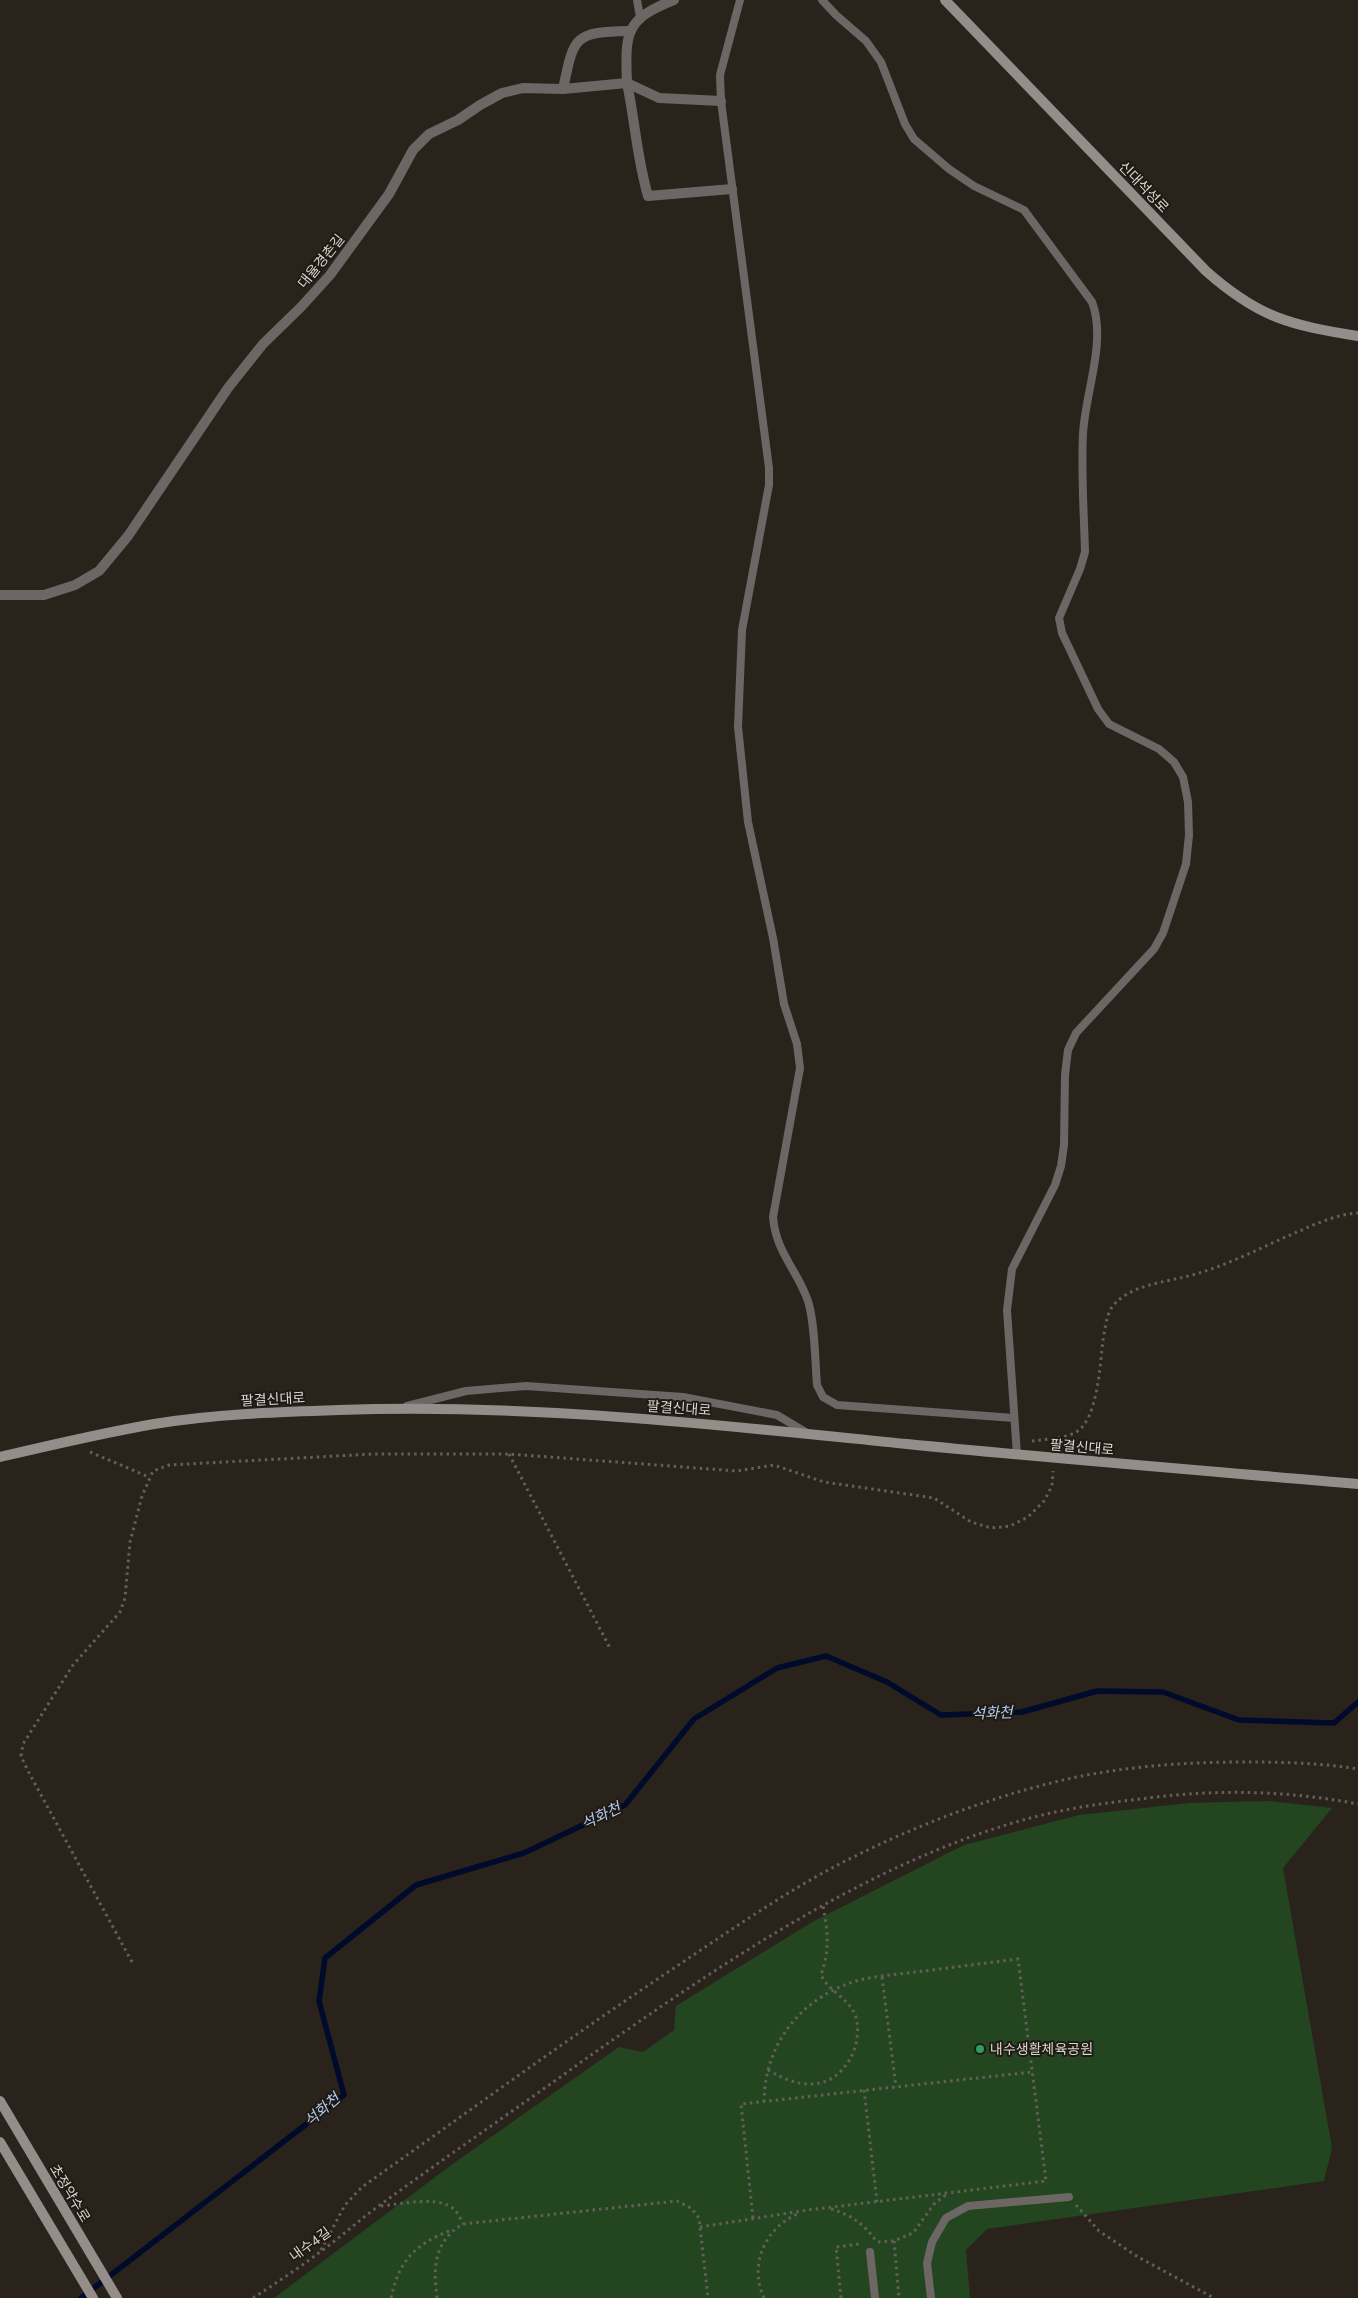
<svg xmlns="http://www.w3.org/2000/svg" width="1358" height="2298" font-family="Jost,'Noto Sans KR',sans-serif">
<style>
.pitch{fill:#234620}
.lines{fill:none;stroke-linecap:round;stroke-linejoin:round}
.stream{stroke:#000a2b;stroke-width:5.5}
.path{stroke:#645f58;stroke-width:3;stroke-dasharray:2.5 4;stroke-linecap:butt}
.service{stroke:#6c6765;stroke-width:8}
.minor{stroke:#6c6765;stroke-width:10}
.secondary{stroke:#958d8a;stroke-width:10}
.leisure-dot{fill:#2e9e5b;stroke:#1f1a13;stroke-width:2}
.labels{text-anchor:middle;dominant-baseline:central;stroke-width:4;stroke-linejoin:round;paint-order:stroke}
.street-label{font-size:14px;fill:#d9d5d0;stroke:#1f1a13}
.poi-label{font-size:14px;fill:#d9d5d0;stroke:#1f1a13;text-anchor:start}
.water-label{font-size:15px;font-style:italic;fill:#b0cbf0;stroke:#1f1a13}
</style>
<rect width="100%" height="100%" fill="#29231c"/>
<!-- pitch -->
<polygon class="pitch" points="1267,1801 1332,1808 1283,1868 1332,2148 1324,2181 987,2229 966,2250 970,2298 274,2298 454,2163 619,2047 643,2052 674,2030 676,2006 814,1921 964,1845 1079,1815 1190,1803"/>
<g class="lines">
<!-- stream -->
<polyline class="stream" points="81,2298 344,2095 319,2001 325,1958 416,1885 524,1853 625,1805 694,1719 777,1668 826,1656 887,1682 941,1715 1022,1712 1097,1691 1163,1692 1239,1720 1334,1723 1358,1702"/>
<!-- path -->
<g class="path">
<path d="M1032 1441C1046 1439 1064 1439 1076 1432 1098 1420 1100 1363 1103 1340 1105 1330 1106 1316 1112 1307 1128 1286 1160 1283 1184 1277 1223 1268 1260 1248 1297 1232 1316 1224 1337 1214 1358 1213"/>
<polyline points="90,1452 149,1477"/>
<polyline points="509,1454 611,1650"/>
<polyline points="132,1962 28,1771 21,1756 23,1744 73,1665 120,1612 125,1598 130,1542 142,1496 153,1471 169,1465 373,1454 509,1454 737,1471 774,1465 824,1482 934,1498 971,1522 991,1528 1010,1526 1028,1517 1044,1501 1052,1486 1053,1471"/>
<polyline points="882,1977 896,2087"/>
<path d="M768 2070C798 2088 830 2093 850 2059 856 2049 859 2034 857 2022 854 2000 830 1994 821 1975 830 1948 828 1934 823 1906"/>
<polyline points="864,2090 877,2202"/>
<polyline points="1076,2205 1099,2231 1138,2257 1214,2298"/>
<path d="M381 2206C401 2204 440 2195 455 2210 458 2213 461 2220 463 2224"/>
<path d="M831 2209C852 2215 864 2224 877 2242"/>
<polyline points="753,2218 741,2104 1032,2072"/>
<path d="M700 2227 808 2210 1046 2181 1018 1959C986 1963 955 1967 924 1971 902 1974 878 1975 856 1981 801 1998 765 2043 764 2101"/>
<polyline points="894,2241 899,2298"/>
<polyline points="878,2242 894,2241 913,2233 934,2204 947,2194"/>
<path d="M321 2250 345 2205 362 2187C461 2117 559 2045 659 1978 712 1943 764 1906 819 1875 890 1836 969 1804 1047 1784 1112 1767 1180 1762 1247 1762 1284 1762 1321 1763 1358 1769"/>
<path d="M253 2298C276 2283 299 2268 320 2252 341 2237 359 2220 380 2205 447 2156 516 2109 584 2060 725 1961 895 1844 1065 1810 1090 1805 1115 1802 1140 1799 1213 1789 1285 1790 1358 1804"/>
<path d="M391 2298C399 2261 414 2245 449 2231"/>
<path d="M437 2298C433 2267 434 2241 463 2224L677 2201 691 2208 699 2218 708 2298"/>
<path d="M764 2298C748 2264 766 2226 800 2213"/>
<polyline points="841,2298 836,2247 859,2244"/>
</g>
<!-- service -->
<g class="service">
<polyline points="637,0 640,17"/>
<path d="M740 0 720 75 721 101 769 468V485L742 630 738 727 748 822 773 938 784 1004 797 1044 800 1068 773 1217C776 1253 797 1269 808 1301 815 1323 815 1361 817 1385L823 1397 837 1405 1014 1418"/>
<path d="M822 0 836 15 866 41 881 62 905 124 914 139 949 169 974 186 1024 210 1092 302C1107 341 1085 393 1083 434 1081 473 1084 513 1085 552L1080 569 1059 618 1062 633 1098 709 1109 724 1159 749 1174 762 1183 777 1188 802 1189 835 1186 864 1163 933 1154 949 1076 1033 1068 1050 1065 1075 1064 1145 1061 1166 1055 1185 1012 1269 1007 1310 1017 1455"/>
<polyline points="407,1406 466,1391 526,1386 683,1397 777,1415 807,1433"/>
<polyline points="870,2252 875,2298"/>
<polyline points="931,2298 927,2263 932,2242 946,2218 968,2206 1069,2197"/>
</g>
<!-- minor -->
<g class="minor">
<path d="M627 83C635 121 637 159 648 196L732 189"/>
<polyline points="627,83 659,98 721,101"/>
<path d="M563 89C574 37 573 32 629 31"/>
<path d="M0 595H44L75 585 99 571 128 536 228 388 263 344 301 307 330 275 389 194 413 150 429 134 458 120 480 105 502 93 523 88 563 89 627 83C625 33 625 19 674 0"/>
</g>
<!-- secondary -->
<g class="secondary">
<path d="M945 0 1206 271C1259 318 1290 325 1358 336"/>
<path d="M0 1457C51 1445 102 1433 154 1424 215 1414 277 1412 339 1410 529 1403 718 1425 907 1444 1057 1459 1208 1471 1358 1484"/>
<polyline points="0,2101 117,2298"/>
<polyline points="0,2142 93,2298"/>
</g>
</g>
<!-- markers -->
<circle class="leisure-dot" cx="980" cy="2049" r="5"/>
<g class="labels">
<!-- street labels -->
<g class="street-label">
<text transform="translate(1144 187) rotate(46)">신대석성로</text>
<text transform="translate(321 261) rotate(-51)">대율경촌길</text>
<text transform="translate(273 1399) rotate(-3)">팔결신대로</text>
<text transform="translate(679 1408) rotate(4)">팔결신대로</text>
<text transform="translate(1082 1447) rotate(5)">팔결신대로</text>
<text transform="translate(70 2193) rotate(59)">초정약수로</text>
<text transform="translate(310 2244) rotate(-36)">내수4길</text>
</g>
<!-- poi labels -->
<g class="poi-label">
<text x="990" y="2049">내수생활체육공원</text>
</g>
<!-- water labels -->
<g class="water-label">
<text transform="translate(992 1713) rotate(-2)">석화천</text>
<text transform="translate(601 1816) rotate(-26)">석화천</text>
<text transform="translate(322 2110) rotate(-41)">석화천</text>
</g>
</g>
</svg>
